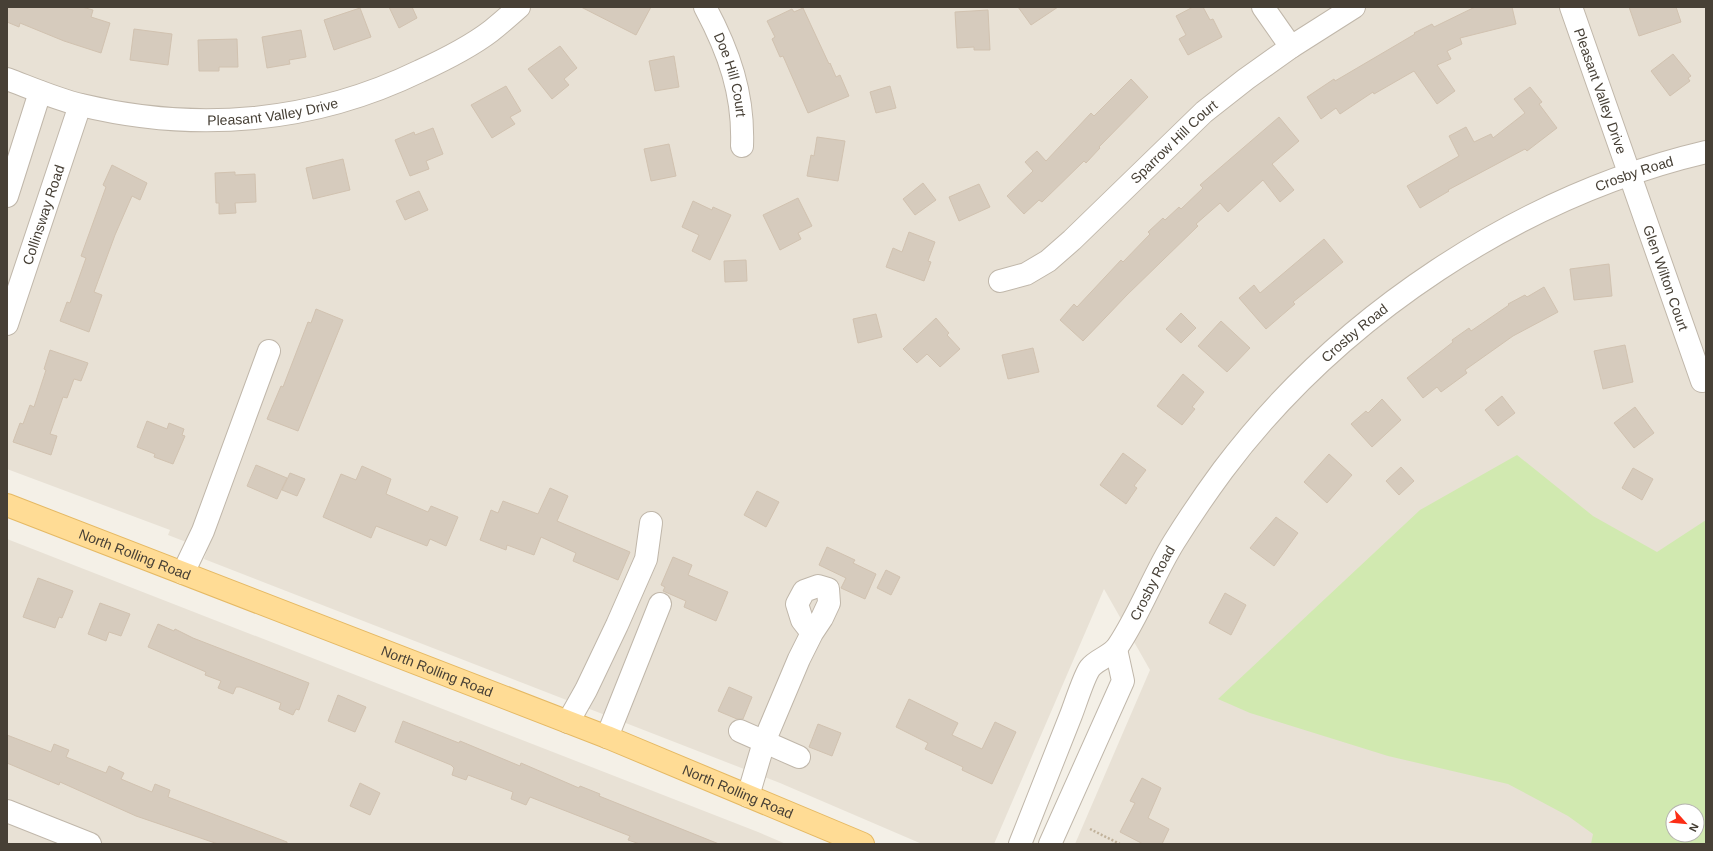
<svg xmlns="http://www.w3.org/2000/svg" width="1713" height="851" font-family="Arial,sans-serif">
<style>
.residential{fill:#e8e1d5;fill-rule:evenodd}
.green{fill:#d1e9b0;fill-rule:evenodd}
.building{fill:#d6cbbd;stroke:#d1c2b0}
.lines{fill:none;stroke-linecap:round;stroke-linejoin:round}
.minor-casing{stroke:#c0b7aa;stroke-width:24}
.major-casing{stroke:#e5b964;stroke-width:24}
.path{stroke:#c1b29b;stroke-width:2.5;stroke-dasharray:2 2;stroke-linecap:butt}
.minor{stroke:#fff;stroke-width:22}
.major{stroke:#ffdc95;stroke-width:22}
.labels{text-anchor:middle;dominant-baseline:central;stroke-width:3.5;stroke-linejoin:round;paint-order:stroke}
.street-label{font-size:14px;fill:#474036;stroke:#fff}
</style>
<rect width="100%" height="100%" fill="#f4f0e7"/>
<!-- residential -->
<g class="residential">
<path d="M7 7H1706V844H1075L1150 670 1104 589 994 844H922L780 783 204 559 207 550 168 535 170 530 7 469ZM1673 811H1697V835H1673Z"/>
<polygon points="7,539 758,832 786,844 7,844"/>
</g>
<!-- green -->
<path class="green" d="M1517 455 1593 516 1657 552 1706 520V844H1591L1593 834 1568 816 1508 784 1388 756 1250 713 1218 699 1420 510ZM1673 811H1697V835H1673Z"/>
<!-- building -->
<g class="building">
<polygon points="7,7 82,7 93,10 91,17 110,23 101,53 64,41 20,23 19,27 7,22"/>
<polygon points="389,7 412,7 417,18 399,28"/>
<polygon points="581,7 651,7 636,35"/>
<polygon points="1018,7 1058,7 1031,25"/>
<polygon points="1193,7 1203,7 1210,20 1213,19 1222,37 1188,55 1179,39 1186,35 1176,16"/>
<polygon points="1475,7 1512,7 1516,24 1460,38 1462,44 1447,51 1451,59 1437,65 1455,91 1437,104 1414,71 1374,94 1373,92 1340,114 1336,108 1321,119 1307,97 1334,79 1335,81 1415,34 1414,33 1432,24 1434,27"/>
<polygon points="1629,7 1676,7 1681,22 1639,36"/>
<polygon points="360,8 371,37 334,50 324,20"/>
<polygon points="803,8 829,64 830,63 836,77 840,75 849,96 808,113 783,56 780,57 772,39 775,37 767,21 792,9 794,12"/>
<polygon points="988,10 990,50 974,50 974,47 957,48 955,12"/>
<polygon points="134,29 172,34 168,65 130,60"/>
<polygon points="301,30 306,57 289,60 290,64 267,68 262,37"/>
<polygon points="237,39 238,67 219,67 219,71 199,71 198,40"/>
<polygon points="560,46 577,68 564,79 569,85 552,99 528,69"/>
<polygon points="1673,54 1691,76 1688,78 1690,81 1670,96 1651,71"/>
<polygon points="674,56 679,87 655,91 649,61"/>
<polygon points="1131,79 1148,97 1099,147 1100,148 1086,163 1084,161 1042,202 1039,200 1024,214 1007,196 1033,171 1025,162 1037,151 1046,161 1091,113 1094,116"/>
<polygon points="506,86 521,111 510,117 515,124 492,138 471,105"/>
<polygon points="890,86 896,108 876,113 870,92"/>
<polygon points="1530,87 1542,102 1539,104 1557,128 1527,151 1525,149 1448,190 1449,191 1420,208 1407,186 1459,156 1449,136 1466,127 1474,142 1491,134 1493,138 1525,113 1514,99"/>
<polygon points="1279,117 1299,141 1272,164 1294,190 1280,202 1263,180 1228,212 1220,203 1196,224 1198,226 1127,295 1083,341 1060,320 1074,304 1077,307 1121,260 1123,262 1150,234 1148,232 1163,218 1165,220 1179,207 1181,209 1203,188 1200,185"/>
<polygon points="433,128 443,154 426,161 429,169 410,176 395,140 414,132 415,135"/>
<polygon points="817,137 845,141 838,181 807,176 811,155 814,156"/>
<polygon points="669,144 676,176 651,181 644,149"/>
<polygon points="343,159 350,190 313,199 306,168"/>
<polygon points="112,165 147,183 140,200 132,196 115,235 94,292 102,295 89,332 60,321 67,302 70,303 86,258 81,256 106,187 103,185"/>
<polygon points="235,172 235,175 255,174 256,202 235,203 236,213 219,214 219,203 216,203 215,173"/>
<polygon points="923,183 936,200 915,215 903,199"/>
<polygon points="979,184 990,207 959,221 949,197"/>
<polygon points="419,191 428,210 405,220 396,201"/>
<polygon points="798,198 812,226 798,233 801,239 780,250 763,215"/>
<polygon points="693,201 712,210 713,207 731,215 710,260 692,251 699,235 682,227"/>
<polygon points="909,232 935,242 928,261 931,262 924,281 886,267 893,248 902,252"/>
<polygon points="1324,239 1343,262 1293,302 1295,304 1266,329 1239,298 1254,285 1260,293"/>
<polygon points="746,260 747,281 725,282 724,261"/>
<polygon points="1609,264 1612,296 1574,300 1570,269"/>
<polygon points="1544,287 1558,312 1513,336 1465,370 1467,373 1441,392 1437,387 1423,398 1407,378 1453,342 1452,340 1469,328 1471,331 1509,305 1508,304 1525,295 1527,297"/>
<polygon points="316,309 343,320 298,431 267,419 281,386 283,387 308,322 311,323"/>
<polygon points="1181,313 1196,328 1181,343 1166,329"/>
<polygon points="876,314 882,337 858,343 853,319"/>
<polygon points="936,318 949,333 947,335 960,349 940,367 927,354 917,363 903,349"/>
<polygon points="1221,321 1250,348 1227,372 1198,346"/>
<polygon points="1625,345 1633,382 1603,389 1594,351"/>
<polygon points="1033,348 1039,372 1008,379 1002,355"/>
<polygon points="50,350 88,363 81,381 74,379 67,398 63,397 50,434 57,436 51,455 13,442 20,423 23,424 30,405 34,407 46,370 44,369"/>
<polygon points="1183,374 1204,392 1192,407 1195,409 1182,425 1157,406"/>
<polygon points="1502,396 1515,413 1498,426 1485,410"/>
<polygon points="1382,399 1401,420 1372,447 1351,424 1366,411 1368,413"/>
<polygon points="1635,407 1654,433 1634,448 1614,423"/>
<polygon points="147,421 167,429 169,423 184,429 182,435 185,436 173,464 154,457 155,454 137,447"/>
<polygon points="1123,453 1146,470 1134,486 1137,488 1126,504 1100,485"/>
<polygon points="1329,454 1352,475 1327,503 1304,482"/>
<polygon points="256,465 287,478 277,499 247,486"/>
<polygon points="362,466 391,479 386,494 428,512 431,506 458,517 446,546 430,539 427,546 376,526 371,538 323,517 341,474 356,480"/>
<polygon points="1401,467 1414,481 1399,495 1386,481"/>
<polygon points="1633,468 1653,479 1642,500 1622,488"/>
<polygon points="290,473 305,479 297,496 282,490"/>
<polygon points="550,488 568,496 557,521 630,552 618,580 573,561 576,553 541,537 534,555 507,545 506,550 480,540 491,510 498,513 503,501 538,514"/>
<polygon points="757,491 779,502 766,527 744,515"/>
<polygon points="1276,517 1298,533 1274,566 1250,548"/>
<polygon points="827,547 855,560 853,563 876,574 865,599 841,588 846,578 819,565"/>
<polygon points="673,557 692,565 688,575 728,592 716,621 684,607 686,601 663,591 665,587 661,585"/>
<polygon points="886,570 900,577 891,595 877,588"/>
<polygon points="38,578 73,591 62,618 59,617 55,628 23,617"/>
<polygon points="1225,593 1246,605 1231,635 1209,623"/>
<polygon points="100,603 130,614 121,636 109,632 106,641 88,634"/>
<polygon points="158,624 174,631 175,629 193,638 309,683 299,710 296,709 293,715 279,709 281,703 240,687 236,687 233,694 218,688 221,681 205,675 206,672 148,647"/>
<polygon points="729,687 752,697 743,719 737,719 718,711"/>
<polygon points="338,695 366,707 355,732 328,721"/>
<polygon points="909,699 958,723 952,735 982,749 995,722 1016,732 992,784 962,770 963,767 925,749 928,743 896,727"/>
<polygon points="403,721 459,743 460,741 520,766 521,763 579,788 580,786 600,794 599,796 719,844 640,844 628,840 630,836 530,797 526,805 511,799 513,792 468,775 466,780 452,775 454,768 451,765 395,742"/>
<polygon points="818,724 841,733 832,756 809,747"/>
<polygon points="7,735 51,752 54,744 69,750 66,757 106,773 109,766 124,773 121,779 152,792 155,784 170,790 168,797 287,842 287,844 218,844 136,816 60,782 59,785 7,763"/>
<polygon points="1142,778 1161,788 1148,818 1169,829 1162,844 1143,844 1120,832 1135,803 1130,801"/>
<polygon points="360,783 380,793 370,815 350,806"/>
</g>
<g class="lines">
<defs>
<g id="minor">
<path id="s1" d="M705 7C729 52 744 94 742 146"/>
<polyline points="1263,7 1291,47"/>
<path id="s2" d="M1571 7 1702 381"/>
<path id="s3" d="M7 79C31 88 56 99 81 105 197 133 313 123 420 71 444 60 470 47 491 31 501 23 510 15 519 7"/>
<polyline points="7,196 40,92"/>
<path id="s4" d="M1000 281 1026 274 1048 261 1072 240 1204 112 1246 79 1291 47 1354 7"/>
<path id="s5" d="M7 324 80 105"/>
<polyline points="183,573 203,531 269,351"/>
<polyline points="568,722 586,690 617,625 646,559 651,523"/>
<polyline points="740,731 799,757"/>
<polyline points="607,737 660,604"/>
<polyline points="748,796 764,742 799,659 812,633 822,618 829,603 828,589 818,586 804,591 797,604 802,620 812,633"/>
<polyline points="7,811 90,844"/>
<path id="s6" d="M1020 844C1037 801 1054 758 1071 715 1075 705 1084 676 1090 668 1097 659 1112 656 1118 646 1140 613 1153 576 1174 542 1189 518 1206 493 1223 470 1338 317 1519 196 1706 152"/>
<polyline points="1050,844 1123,681 1116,649"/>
</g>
<g id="major">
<path id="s7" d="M7 505 607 737 863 844"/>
</g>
</defs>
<!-- minor casing -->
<use href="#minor" class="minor-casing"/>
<!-- major casing -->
<use href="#major" class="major-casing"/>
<!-- path -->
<polyline class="path" points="1090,829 1120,844"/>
<!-- minor -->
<use href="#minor" class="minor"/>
<!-- major -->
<use href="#major" class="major"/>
</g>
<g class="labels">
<!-- street labels -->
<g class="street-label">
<text stroke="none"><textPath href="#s1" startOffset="73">Doe Hill Court</textPath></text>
<text stroke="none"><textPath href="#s2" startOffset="89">Pleasant Valley Drive</textPath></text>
<text stroke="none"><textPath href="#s3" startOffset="272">Pleasant Valley Drive</textPath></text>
<text stroke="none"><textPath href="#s4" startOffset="226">Sparrow Hill Court</textPath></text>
<text stroke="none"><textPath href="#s6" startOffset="945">Crosby Road</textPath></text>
<text stroke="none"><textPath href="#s5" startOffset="115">Collinsway Road</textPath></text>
<text stroke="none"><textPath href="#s2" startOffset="287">Glen Wilton Court</textPath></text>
<text stroke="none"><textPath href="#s6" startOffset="621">Crosby Road</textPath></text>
<text stroke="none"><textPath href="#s7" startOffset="137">North Rolling Road</textPath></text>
<text stroke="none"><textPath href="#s6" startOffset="297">Crosby Road</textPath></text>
<text stroke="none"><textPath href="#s7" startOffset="461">North Rolling Road</textPath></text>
<text stroke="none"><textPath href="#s7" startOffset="785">North Rolling Road</textPath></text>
</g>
</g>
<!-- border -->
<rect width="1713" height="851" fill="none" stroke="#474036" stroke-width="16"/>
<!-- north arrow -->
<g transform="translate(1685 823) rotate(117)"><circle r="19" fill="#ffffff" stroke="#b5b3af"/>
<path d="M0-3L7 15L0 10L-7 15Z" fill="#fc2e16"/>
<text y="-6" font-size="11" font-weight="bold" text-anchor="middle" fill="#474036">N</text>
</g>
</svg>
